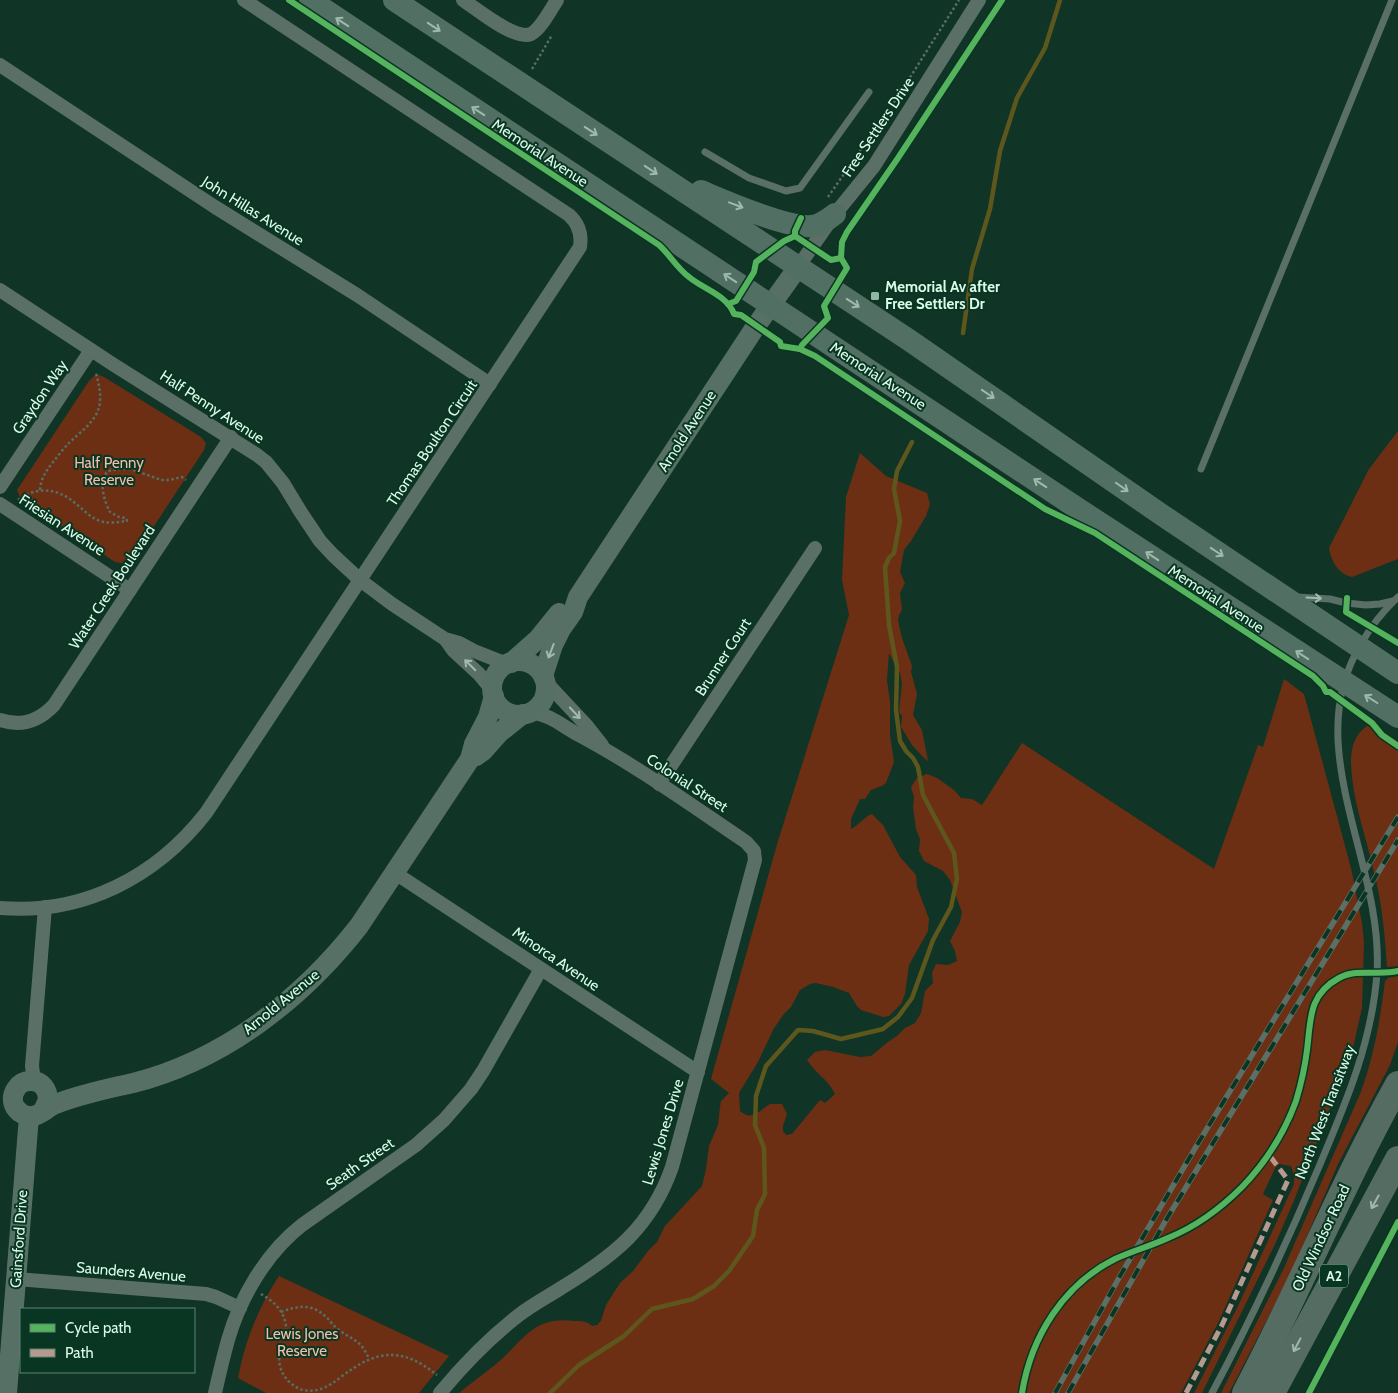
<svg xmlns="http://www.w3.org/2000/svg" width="1398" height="1393" font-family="Cabin,sans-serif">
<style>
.green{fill:#6d2f13}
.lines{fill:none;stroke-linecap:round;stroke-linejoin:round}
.stream{stroke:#5e571d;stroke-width:4.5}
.path{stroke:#576e63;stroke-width:2.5;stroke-dasharray:2.5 2.5;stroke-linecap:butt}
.lane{stroke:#5a6f65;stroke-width:7}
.street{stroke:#5a6f65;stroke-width:14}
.secondary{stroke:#577065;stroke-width:20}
.primary{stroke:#516f62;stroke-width:22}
.highway{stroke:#546c62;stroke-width:26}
.rail-casing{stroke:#5a7066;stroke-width:5.5}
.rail{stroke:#083622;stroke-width:4;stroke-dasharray:11;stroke-linecap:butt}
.quiet{stroke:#b69a8f;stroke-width:5;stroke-dasharray:10 5;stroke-linecap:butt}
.cycleway-casing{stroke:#083622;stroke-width:9}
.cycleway{stroke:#56b35d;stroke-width:6}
.oneway{stroke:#9dbbac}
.oneway2{stroke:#a2bbad}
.oneway3{stroke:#a0bcad}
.oneway4{stroke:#9fbaac}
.poi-dot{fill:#95b5a4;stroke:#083622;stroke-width:2}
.labels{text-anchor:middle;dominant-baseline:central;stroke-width:4;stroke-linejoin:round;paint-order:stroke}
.shield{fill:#083622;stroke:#9cbfad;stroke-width:1}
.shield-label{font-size:14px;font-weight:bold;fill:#dcfae8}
.street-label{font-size:15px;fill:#dcfae8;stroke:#083622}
.poi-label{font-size:15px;font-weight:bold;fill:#dcfae8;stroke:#083622;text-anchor:start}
.park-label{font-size:15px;fill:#f3beab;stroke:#083622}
</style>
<rect width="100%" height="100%" fill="#103426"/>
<!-- green -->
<g class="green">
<polygon points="99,375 104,377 201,437 206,443 204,450 131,561 126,564 115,562 21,500 17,490 89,381 94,376"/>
<path d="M1398 431V559L1352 577C1338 574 1331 561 1329 548L1369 469Z"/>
<path d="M860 453 886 476 927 493 930 504 926 516 911 541 904 550 900 572 905 583 900 593 902 610 899 615 898 621 902 638 912 666 911 672 917 694 913 715 922 730 928 761 924 758 912 745 901 727 902 716 899 712 902 683 900 673 889 653 887 680 890 702V735L894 762 886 783 882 786 871 790 865 799H860L851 819V829C859 825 864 817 872 814L883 825 900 857 916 875 917 887 929 919 928 931 909 965 905 994 901 1004 889 1016 883 1017 861 1010 857 1006 849 993 833 987 816 983 810 984 800 990 791 1007 783 1015 773 1030 758 1062 739 1093 740 1111C753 1122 759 1110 770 1104H782L787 1114 783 1126V1131L786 1135 792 1134 820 1100 825 1103 835 1094C828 1079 815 1073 807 1060L815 1052 825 1050 860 1057 871 1056 888 1042 897 1036 905 1028 915 1023 921 1013 925 991 933 983 932 973 936 964 948 965 957 961 955 951 950 941 960 922 962 912 950 880 943 871 924 861 919 851 920 839 916 829 913 807 914 797 911 787 917 778 927 774 937 778 954 790 961 798 972 799 982 805 1022 743 1214 869 1258 745 1263 747 1284 679 1304 694 1351 868 1362 923 1364 942 1362 1008 1352 1052 1293 1203 1276 1242 1202 1393H1194L1238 1306 1294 1184V1175L1291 1166 1279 1164C1274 1167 1267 1187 1263 1194L1273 1200 1219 1321 1181 1393H459C471 1383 484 1374 496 1364 524 1341 532 1316 574 1321 581 1321 587 1321 592 1326L597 1325 601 1321 606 1305 620 1283 633 1271 648 1251 657 1242 665 1226 702 1186 706 1169 709 1146 718 1125 720 1107 721 1101 729 1093 711 1079 778 841 849 615 842 580 846 497Z"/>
<path d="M1367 726 1370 727 1376 735 1398 751V966L1387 967C1385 935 1382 903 1374 872 1366 836 1352 800 1351 763 1351 748 1354 735 1367 726Z"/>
<path d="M1398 976V1042L1390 1065 1338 1164 1291 1273 1229 1393H1221L1283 1270 1360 1094C1374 1057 1380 1020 1385 981L1388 978Z"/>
<path d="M279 1276 449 1356 419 1393H266L238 1378C245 1341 258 1308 279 1276Z"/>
</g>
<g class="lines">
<!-- stream -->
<g class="stream">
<polyline points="963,333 972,269 990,209 1000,151 1017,98 1045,48 1060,0"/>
<polyline points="550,1393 579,1365 624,1336 652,1309 693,1299 714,1286 729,1271 753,1236 757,1210 765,1194 764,1148 755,1125 756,1096 766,1066 798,1030 813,1031 841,1039 883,1029 898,1017 912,998 933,940 951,907 957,879 954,853 923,795 918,767 913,758 906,751 900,741 896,710 897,667 889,625 885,567 889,558 894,553 900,521 894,489 897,471 912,442"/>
</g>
<!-- path -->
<g class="path">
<polyline points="532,69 552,35"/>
<polyline points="828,197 897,98 959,0"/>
<path d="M40 490C41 478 46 471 53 462 58 456 63 449 68 444 81 431 99 420 100 401 101 391 98 382 96 373"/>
<path d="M18 500C36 486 58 488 75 503 83 509 89 517 100 521 108 524 118 522 127 521L126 518 119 517 110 512C104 501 98 481 108 471L120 469H131L161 480H169L182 477 186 480"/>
<path d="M261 1294C273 1301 284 1310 286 1326 287 1334 282 1343 280 1352 276 1369 287 1385 303 1390 319 1393 329 1386 341 1377 376 1350 401 1346 437 1375"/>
<path d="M281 1312C297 1306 311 1303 325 1316 330 1320 333 1326 339 1330 354 1341 361 1340 369 1359"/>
</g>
<!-- lane -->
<g class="lane">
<polyline points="705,152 749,178 786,191 800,188 869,92"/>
<polyline points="1201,469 1392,0"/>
<polyline points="1297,597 1330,599 1346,603 1366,605 1380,604 1393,601"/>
<path d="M1212 1393C1251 1320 1286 1245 1318 1169 1345 1105 1372 1043 1377 973 1384 862 1298 747 1361 644 1371 626 1383 611 1398 597"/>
</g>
<!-- street -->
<g class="street">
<path d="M463 0C477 9 515 41 531 34 541 29 551 9 557 0"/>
<polyline points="0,65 215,207 357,295 490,384"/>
<polyline points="798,267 835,214 874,166 979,0"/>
<polyline points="0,290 114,365 257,455 266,462 283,483 300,511 320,541 333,555 360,580 392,604 445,639 459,643 474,651 507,664"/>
<polyline points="0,487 91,350"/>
<polyline points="0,504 130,590"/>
<polyline points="446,640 453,650 479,674 493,691"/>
<polyline points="544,680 587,726 602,745"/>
<path d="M0 720C21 727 39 721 54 705L231 437"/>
<polyline points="659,784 815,548"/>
<polyline points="395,873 698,1072"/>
<path d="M0 908C83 915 156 877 206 813L580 247C582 234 579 224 569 215L244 0"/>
<polyline points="34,1081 32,1066 45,907"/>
<polyline points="16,1279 206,1294 216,1297 240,1308"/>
<path d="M215 1393C219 1375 223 1358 228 1340 240 1298 266 1253 302 1225L416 1145 444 1120 471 1089 483 1071 541 969"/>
<path d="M440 1393C464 1364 489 1338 519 1315 532 1305 547 1297 561 1288 614 1256 651 1227 672 1167L755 860 754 851 746 842C691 805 637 766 579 735 562 726 551 715 531 712"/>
</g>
<!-- secondary -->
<g class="secondary">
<circle cx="519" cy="688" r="27"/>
<polyline points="511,663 538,639 559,613"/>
<polyline points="543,676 553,645 561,629 573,612 578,597 756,326 798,267"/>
<polyline points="476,756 483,751 499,733 523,714"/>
<path d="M43 1111 48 1100C48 1090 42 1080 30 1081 18 1081 10 1094 14 1105 17 1112 25 1117 33 1116 41 1115 48 1107 56 1104 81 1094 107 1089 133 1083 224 1060 302 999 359 926L470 759 474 744 488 717 494 696"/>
<polyline points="7,1393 29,1116"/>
</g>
<!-- primary -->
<g class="primary">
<polyline points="310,0 1080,510 1398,717"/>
<polyline points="394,0 909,340 1162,515 1398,673"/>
<path d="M701 191C725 201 788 229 812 226 821 225 828 219 835 214"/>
</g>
<!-- highway -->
<g class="highway">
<path d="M1245 1393C1299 1291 1342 1184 1398 1084"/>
<polyline points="1272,1393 1398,1159"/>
</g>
<defs>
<g id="rail">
<polyline points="1055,1393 1120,1276 1197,1145 1398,817"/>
<polyline points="1068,1393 1166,1220 1398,840"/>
</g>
</defs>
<!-- rail casing -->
<use href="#rail" class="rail-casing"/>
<!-- rail -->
<use href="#rail" class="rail"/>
<!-- quiet -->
<polyline class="quiet" points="1186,1393 1222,1325 1288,1180 1269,1155"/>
<defs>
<g id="cycleway">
<path d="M289 0 659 245C670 255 677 268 689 277 703 289 727 295 734 314L741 315 780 342 781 346 800 349 815 356 1045 509 1095 533 1313 676 1323 686 1326 692H1330L1372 723 1382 735 1398 746"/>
<polyline points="841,258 842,242 847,232 898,158 1002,0"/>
<polyline points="728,304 736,301 754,272 756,262 784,241 795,236"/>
<polyline points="800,349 802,345 828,318 824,306 847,268 841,258 831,260 795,236 795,231 801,218"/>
<polyline points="1347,598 1346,612 1398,643"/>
<path d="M1022 1393C1031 1337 1063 1285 1115 1259 1132 1251 1151 1246 1168 1238 1195 1227 1221 1208 1242 1187 1266 1162 1284 1134 1296 1101 1301 1084 1305 1067 1307 1050 1311 1019 1308 995 1339 978 1357 968 1379 976 1398 971"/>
<polyline points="1309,1393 1398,1222"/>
</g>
</defs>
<!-- cycleway casing -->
<use href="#cycleway" class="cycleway-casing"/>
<!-- cycleway -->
<use href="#cycleway" class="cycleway"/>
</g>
<!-- one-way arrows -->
<defs><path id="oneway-shaft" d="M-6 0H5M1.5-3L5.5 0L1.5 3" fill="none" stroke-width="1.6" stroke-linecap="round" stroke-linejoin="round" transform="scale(1.25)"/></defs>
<g class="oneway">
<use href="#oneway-shaft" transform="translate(342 22) rotate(-147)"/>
<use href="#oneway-shaft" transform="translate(434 27) rotate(33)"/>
<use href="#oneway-shaft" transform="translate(478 111) rotate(-147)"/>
<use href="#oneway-shaft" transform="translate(591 131) rotate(33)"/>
<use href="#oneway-shaft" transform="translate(651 170) rotate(33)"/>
<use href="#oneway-shaft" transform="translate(736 205) rotate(21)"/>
<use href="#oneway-shaft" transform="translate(730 278) rotate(-147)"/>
<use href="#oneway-shaft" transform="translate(853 303) rotate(33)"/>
<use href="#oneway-shaft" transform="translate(988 394) rotate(34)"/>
<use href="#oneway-shaft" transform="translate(1040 483) rotate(-147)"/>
<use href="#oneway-shaft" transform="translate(1122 487) rotate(35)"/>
<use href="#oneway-shaft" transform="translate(1217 552) rotate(34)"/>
<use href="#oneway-shaft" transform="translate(1152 556) rotate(-147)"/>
<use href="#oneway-shaft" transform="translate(1302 655) rotate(-147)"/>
<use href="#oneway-shaft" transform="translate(1371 699) rotate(-148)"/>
</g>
<g class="oneway2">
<use href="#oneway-shaft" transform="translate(1314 598) rotate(3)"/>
<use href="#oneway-shaft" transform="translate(470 665) rotate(-135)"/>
<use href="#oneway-shaft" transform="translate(575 713) rotate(47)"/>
</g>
<use class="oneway3" href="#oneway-shaft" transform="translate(551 651) rotate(111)"/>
<g class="oneway4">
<use href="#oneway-shaft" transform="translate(1375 1202) rotate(119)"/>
<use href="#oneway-shaft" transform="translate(1297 1345) rotate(118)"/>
</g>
<!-- markers -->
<rect class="poi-dot" x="870" y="291" width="10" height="10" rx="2.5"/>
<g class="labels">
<!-- shield labels -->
<rect class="shield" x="1320" y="1264.5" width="28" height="23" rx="4"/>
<g class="shield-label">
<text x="1334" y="1276">A2</text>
</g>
<!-- street labels -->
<g class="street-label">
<text transform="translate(878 127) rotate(-56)">Free Settlers Drive</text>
<text transform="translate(540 153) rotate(33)">Memorial Avenue</text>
<text transform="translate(253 211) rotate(32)">John Hillas Avenue</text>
<text transform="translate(878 376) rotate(33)">Memorial Avenue</text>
<text transform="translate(40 397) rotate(-56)">Graydon Way</text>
<text transform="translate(212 407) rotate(33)">Half Penny Avenue</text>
<text transform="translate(687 431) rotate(-57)">Arnold Avenue</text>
<text transform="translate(432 443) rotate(-56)">Thomas Boulton Circuit</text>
<text transform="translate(62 525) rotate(33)">Friesian Avenue</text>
<text transform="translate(112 587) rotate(-57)">Water Creek Boulevard</text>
<text transform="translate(1216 599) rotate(33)">Memorial Avenue</text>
<text transform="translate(723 657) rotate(-57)">Brunner Court</text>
<text transform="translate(687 783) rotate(33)">Colonial Street</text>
<text transform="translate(556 959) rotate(34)">Minorca Avenue</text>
<text transform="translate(281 1002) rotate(-39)">Arnold Avenue</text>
<text transform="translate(1325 1112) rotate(-69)">North West Transitway</text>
<text transform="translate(663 1132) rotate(-73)">Lewis Jones Drive</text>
<text transform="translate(360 1164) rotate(-35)">Seath Street</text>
<text transform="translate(1321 1238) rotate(-65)">Old Windsor Road</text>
<text transform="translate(19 1239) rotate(-86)">Gainsford Drive</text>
<text transform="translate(131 1272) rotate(5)">Saunders Avenue</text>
</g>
<!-- poi labels -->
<g class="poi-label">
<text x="885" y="287">Memorial Av after<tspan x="885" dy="17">Free Settlers Dr</tspan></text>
</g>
<!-- park labels -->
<g class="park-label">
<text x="109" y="463">Half Penny<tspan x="109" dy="17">Reserve</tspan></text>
<text x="302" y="1334">Lewis Jones<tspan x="302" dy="17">Reserve</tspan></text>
</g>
</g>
<!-- legend -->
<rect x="20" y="1308" width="175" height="65" fill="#083622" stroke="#5d8471"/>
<rect x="30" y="1324" width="25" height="8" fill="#56b35d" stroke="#5d8471"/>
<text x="65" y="1333" font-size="15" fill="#dcfae8">Cycle path</text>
<rect x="30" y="1349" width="25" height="8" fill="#b69a8f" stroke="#5d8471"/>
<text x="65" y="1358" font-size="15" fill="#dcfae8">Path</text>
</svg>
